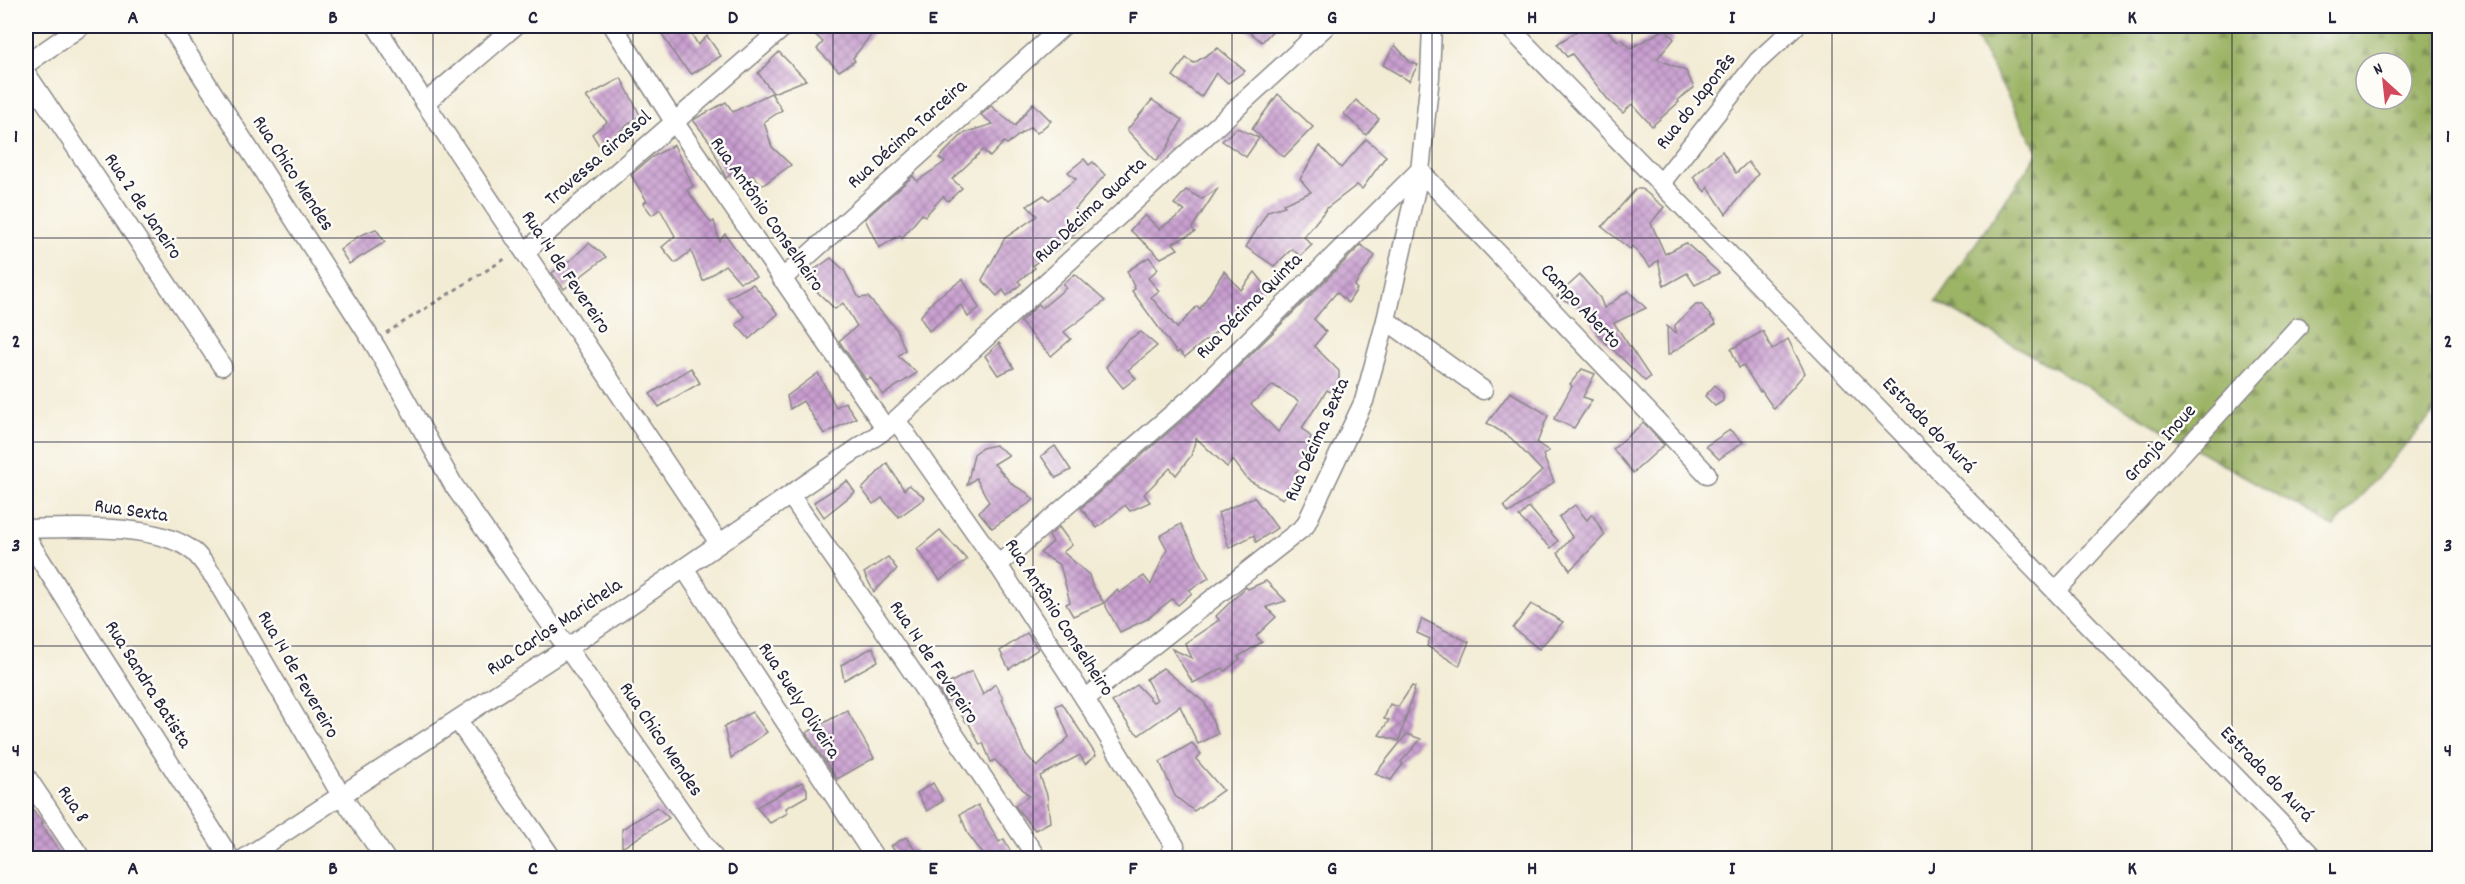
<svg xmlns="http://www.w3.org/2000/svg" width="2465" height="884" font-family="Dekko,sans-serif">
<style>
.forest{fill:url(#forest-firs);stroke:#5f6b50;stroke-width:1.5;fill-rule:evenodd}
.building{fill:url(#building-cross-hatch);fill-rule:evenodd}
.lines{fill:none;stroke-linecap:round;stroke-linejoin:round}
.minor-casing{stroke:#8a8788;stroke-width:21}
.path{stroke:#8a8788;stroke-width:3;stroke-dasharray:4.5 4.5;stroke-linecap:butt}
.minor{stroke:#fff;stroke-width:18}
.grid{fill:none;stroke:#22223b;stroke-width:1.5;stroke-opacity:0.55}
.labels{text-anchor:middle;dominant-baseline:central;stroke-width:5;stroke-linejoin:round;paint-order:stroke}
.street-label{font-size:20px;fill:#22223b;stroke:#fdfcf7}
.neatline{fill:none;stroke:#22223b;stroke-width:2}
.grid-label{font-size:20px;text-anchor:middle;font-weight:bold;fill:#22223b}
</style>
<defs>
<pattern id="forest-firs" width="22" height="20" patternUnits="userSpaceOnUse" patternTransform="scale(1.5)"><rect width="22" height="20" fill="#9cb466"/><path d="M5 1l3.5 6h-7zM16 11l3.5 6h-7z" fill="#7f9255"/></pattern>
<pattern id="building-cross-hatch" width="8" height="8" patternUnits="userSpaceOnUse" patternTransform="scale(1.5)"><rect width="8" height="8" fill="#c89dcf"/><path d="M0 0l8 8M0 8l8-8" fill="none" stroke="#a280a9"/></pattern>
</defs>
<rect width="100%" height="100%" fill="#fdfcf7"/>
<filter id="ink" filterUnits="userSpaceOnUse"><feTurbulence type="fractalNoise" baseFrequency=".0167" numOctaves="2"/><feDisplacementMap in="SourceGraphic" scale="12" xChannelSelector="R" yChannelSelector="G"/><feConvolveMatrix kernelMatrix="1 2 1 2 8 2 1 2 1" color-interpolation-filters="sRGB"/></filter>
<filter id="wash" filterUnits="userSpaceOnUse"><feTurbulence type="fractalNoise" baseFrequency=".008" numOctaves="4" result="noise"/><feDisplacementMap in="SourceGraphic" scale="24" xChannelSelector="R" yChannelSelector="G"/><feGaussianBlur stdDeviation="1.35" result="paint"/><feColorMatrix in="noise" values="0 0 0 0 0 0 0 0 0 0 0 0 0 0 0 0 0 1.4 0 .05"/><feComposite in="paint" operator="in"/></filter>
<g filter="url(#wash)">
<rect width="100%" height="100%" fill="#f3ecd5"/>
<!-- forest -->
<path class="forest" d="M1970 26H2439V407L2334 527 1936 301 2038 153ZM2366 63H2402V99H2366Z"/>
<g id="blocks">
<!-- building -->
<g class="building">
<polygon points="657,26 687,26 698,45 707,36 721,56 692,74 679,61"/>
<polygon points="806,26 878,26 853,58 855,61 839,71 817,49 823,42"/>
<polygon points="1242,26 1277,26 1262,42"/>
<polygon points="1585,26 1603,26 1618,41 1621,39 1631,48 1665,29 1674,39 1657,59 1686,71 1694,88 1678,100 1679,102 1652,126 1632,104 1623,113 1610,102 1572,54 1567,57 1557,44"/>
<polygon points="1395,45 1410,62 1418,65 1409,81 1383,65"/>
<polygon points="1218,48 1245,71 1228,83 1216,73 1201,97 1173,76 1186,58 1194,63"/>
<polygon points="779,52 806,80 773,93 758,73"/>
<polygon points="621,78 640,115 600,147 592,134 607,122 586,97"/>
<polygon points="771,93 782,110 764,122 772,147 791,165 763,185 753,176 745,181 735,171 726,178 710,142 693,120 726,102 733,112"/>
<polygon points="1278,94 1313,127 1284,157 1252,129"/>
<polygon points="1152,100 1182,120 1166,150 1156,161 1127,130"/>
<polygon points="1356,100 1379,119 1366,135 1344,114"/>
<polygon points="1033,103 1051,121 1037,133 1030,127 1007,144 1004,142 990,157 983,150 952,179 962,188 948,201 943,196 925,216 922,214 902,238 900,235 879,248 865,219 913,176 917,181 945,162 939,158 964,133 993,124 981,115 991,106 1015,126"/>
<polygon points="1237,128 1259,138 1246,157 1222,141"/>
<polygon points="1366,139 1386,156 1362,189 1357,185 1327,208 1304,237 1312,245 1300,256 1292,249 1274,266 1246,247 1268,211 1285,206 1283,204 1311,192 1300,179 1320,146 1341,168"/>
<polygon points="674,145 693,186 687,190 711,223 714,221 719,241 725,234 756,277 740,282 725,265 703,281 691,251 675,263 662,247 675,236 660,209 652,215 643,203 647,201 631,175 652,157"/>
<polygon points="1722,151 1736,173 1748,162 1758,174 1726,214 1708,187 1705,192 1693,177"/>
<polygon points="1084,159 1089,165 1093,162 1105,175 1075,209 1086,222 1065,243 1033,265 1035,268 1018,281 1021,284 1007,296 1003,290 997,296 982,280 1005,238 1037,216 1027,206 1044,195 1049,200 1076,179 1068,172"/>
<polygon points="1218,188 1192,228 1195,232 1173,243 1178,249 1161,258 1130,230 1145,215 1159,229 1185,211 1174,204 1186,190 1202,199"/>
<polygon points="1636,189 1642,189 1664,207 1651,223 1665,254 1686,243 1719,273 1695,285 1687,273 1664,286 1658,260 1650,267 1632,246 1630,249 1602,227"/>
<polygon points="376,229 385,242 349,264 340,250 359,236"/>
<polygon points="589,243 606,257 564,289 552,273 573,258"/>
<path d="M1361 245 1375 256 1354 286 1357 289 1348 303 1337 292 1314 319 1326 332 1314 346 1339 371V378L1334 394 1327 390 1302 428 1311 437 1303 466 1296 472 1292 486 1283 499 1248 480 1233 460 1227 467 1196 438 1191 456 1176 475 1170 468 1144 494 1150 502 1130 511 1125 505 1097 528 1081 508 1200 405ZM1273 385 1299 401 1278 432 1251 404Z"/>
<polygon points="1149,257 1158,269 1148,278 1159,291 1151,297 1177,328 1197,306 1200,309 1224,271 1241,290 1255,272 1266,286 1250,299 1253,302 1185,357 1179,351 1177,353 1132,291 1135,289 1127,271"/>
<polygon points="831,258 844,270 859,298 868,297 897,330 905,350 898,356 917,373 883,395 870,377 866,380 839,341 857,326 843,303 835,309 803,278"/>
<polygon points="1075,274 1105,301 1064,332 1071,339 1051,356 1020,322 1039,304 1042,308 1066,288 1063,284"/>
<polygon points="1580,275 1600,298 1604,308 1628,291 1646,308 1614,323 1650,377 1645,381 1599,336 1586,311 1557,296"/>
<polygon points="963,279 979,308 968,317 961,305 929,331 920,317 934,300"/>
<polygon points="753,284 778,314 749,339 736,324 745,317 727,298"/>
<polygon points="1696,305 1702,305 1716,324 1668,355 1667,326 1676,333 1675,325"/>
<polygon points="1763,331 1772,350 1788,339 1805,373 1774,409 1761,390 1760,392 1743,365 1739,368 1731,349"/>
<polygon points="1141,332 1157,346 1128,370 1136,378 1123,388 1106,367 1126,341"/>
<polygon points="999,343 1014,368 998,375 985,356"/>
<polygon points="691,368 700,383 659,407 650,394"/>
<polygon points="1582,369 1595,374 1583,397 1592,400 1574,428 1554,419 1572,386 1570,384"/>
<polygon points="818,373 836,407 845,402 856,418 824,434 803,401 790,409 787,396"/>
<polygon points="1715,385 1723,394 1723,401 1715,406 1705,396"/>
<polygon points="1510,392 1548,415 1537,443 1549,451 1543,455 1554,482 1509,513 1504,506 1542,471 1511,438 1487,423"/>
<polygon points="1643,423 1664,445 1633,473 1613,449"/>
<polygon points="1730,430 1743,442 1719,459 1706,446"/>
<polygon points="995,445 1009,455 994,464 1013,485 1026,492 1034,500 992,528 979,512 989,502 976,478 967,485 974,454 982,448"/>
<polygon points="1055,446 1071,470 1056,478 1041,456"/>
<polygon points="887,463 904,490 909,485 925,498 899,517 882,498 873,504 862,489"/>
<polygon points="847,481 855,492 824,517 814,502"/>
<polygon points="1254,497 1277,528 1256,542 1254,535 1229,548 1218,513"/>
<polygon points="1575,505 1587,520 1592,514 1605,535 1570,570 1558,553 1572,537 1559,517"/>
<polygon points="1529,507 1558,541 1551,548 1519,517"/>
<polygon points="1181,524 1209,578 1189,590 1192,593 1178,605 1172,599 1147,619 1120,632 1104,603 1117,590 1119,593 1144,576 1151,585 1167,549 1160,536"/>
<polygon points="1059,527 1072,545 1063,552 1089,575 1092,585 1104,603 1073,616 1066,604 1070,602 1060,565 1040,553 1053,542 1049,536"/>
<polygon points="940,530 967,560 940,580 917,549"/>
<polygon points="888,557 897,569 874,592 864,573"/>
<polygon points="1266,581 1286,601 1266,607 1276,617 1256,636 1262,642 1238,657 1240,659 1225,671 1223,668 1193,683 1172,649 1192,658 1185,643 1219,620 1216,616 1246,587 1248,589"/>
<polygon points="1531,604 1563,622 1539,649 1513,628"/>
<polygon points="1422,619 1469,642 1459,666 1427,646 1430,639 1417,633"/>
<polygon points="1027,633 1038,649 1009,669 1000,651"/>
<polygon points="873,647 878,661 844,680 841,665"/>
<polygon points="1163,668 1205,703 1218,734 1198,744 1180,706 1139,735 1131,728 1112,702 1137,685 1153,702 1157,700 1146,679"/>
<polygon points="972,671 983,695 995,684 1003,698 1002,699 1024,752 1037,767 1069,737 1056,706 1062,703 1096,755 1085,764 1080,755 1040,776 1047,795 1050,822 1035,830 1015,806 1029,796 995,760 991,762 983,743 980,745 967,720 966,722 951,699 946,702 938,689"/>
<polygon points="1412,686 1415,687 1399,741 1379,735 1389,720 1384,719 1390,704 1398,707"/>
<polygon points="847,710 874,758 837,779 806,733"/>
<polygon points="752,712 767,732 731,758 724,727"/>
<polygon points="1407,734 1421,739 1401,762 1403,764 1391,780 1375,774"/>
<polygon points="1192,743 1201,754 1196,759 1223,790 1194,811 1175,796 1160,762"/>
<polygon points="802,782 807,789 807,796 786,808 788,813 770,823 756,807"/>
<polygon points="933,783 943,801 927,811 917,793"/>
<polygon points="26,802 43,823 41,824 64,858 26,858"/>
<polygon points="978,805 999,842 1004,839 1014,858 986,858 968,834 960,814"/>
<polygon points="657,807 669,818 622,848 622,829"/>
<polygon points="906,837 920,858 900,858 891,846"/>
</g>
</g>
</g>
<g filter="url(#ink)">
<use href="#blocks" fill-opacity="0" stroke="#8a8788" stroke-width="1.5"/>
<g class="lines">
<defs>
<g id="minor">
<polyline points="170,26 376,347 454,486 714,858"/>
<polyline points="376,26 425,103 719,543"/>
<polyline points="613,26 675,123 886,429"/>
<polyline points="1508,26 2314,858"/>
<polyline points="26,64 81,26"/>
<polyline points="26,73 222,366"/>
<polyline points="425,103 515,26"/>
<polyline points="1420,171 1707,474"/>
<polyline points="1661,183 1758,61 1796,26"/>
<polyline points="525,252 785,26"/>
<polyline points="782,279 1063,26"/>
<polyline points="1386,320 1483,390"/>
<polyline points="896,420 998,565 1085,699 1175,846 1167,858"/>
<polyline points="790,495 887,634 1037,858"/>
<path d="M26 529C70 528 159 522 194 552 202 559 208 570 215 578L341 795 385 858"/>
<polyline points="26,537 230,858"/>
<polyline points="998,565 1193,396 1419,171"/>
<polyline points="684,568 875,858"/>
<polyline points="2056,591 2298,327"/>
<polyline points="1085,699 1305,526 1364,401 1386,320 1420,171 1430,77 1432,26"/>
<polyline points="458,721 552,858"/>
<polyline points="26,776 81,858"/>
<polyline points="245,858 569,647 886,429 1326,26"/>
</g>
</defs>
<!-- minor casing -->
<use href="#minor" class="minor-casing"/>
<!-- path -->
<polyline class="path" points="386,333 508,257"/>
<!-- minor -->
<use href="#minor" class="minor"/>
</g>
</g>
<!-- grid -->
<path class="grid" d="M233 26V858M433 26V858M633 26V858M833 26V858M1033 26V858M1232 26V858M1432 26V858M1632 26V858M1832 26V858M2032 26V858M2232 26V858M26 238H2440M26 442H2440M26 646H2440"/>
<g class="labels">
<!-- street labels -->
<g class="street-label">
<text transform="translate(1697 102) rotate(-52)">Rua do Japonês</text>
<text transform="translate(908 135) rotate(-42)">Rua Décima Tarceira</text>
<text transform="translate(599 159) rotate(-41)">Travessa Girassol</text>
<text transform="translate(292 174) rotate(57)">Rua Chico Mendes</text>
<text transform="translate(142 207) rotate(56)">Rua 2 de Janeiro</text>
<text transform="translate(1091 211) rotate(-43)">Rua Décima Quarta</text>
<text transform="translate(766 215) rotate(55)">Rua Antônio Conselheiro</text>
<text transform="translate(565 273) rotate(56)">Rua 14 de Fevereiro</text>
<text transform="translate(1250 307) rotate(-45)">Rua Décima Quinta</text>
<text transform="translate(1580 307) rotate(47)">Campo Aberto</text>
<text transform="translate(1928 426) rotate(46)">Estrada do Aurá</text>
<text transform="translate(1318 440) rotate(-66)">Rua Décima Sexta</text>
<text transform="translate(2161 444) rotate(-48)">Granja Inoue</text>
<text transform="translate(131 512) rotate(8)">Rua Sexta</text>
<text transform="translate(1058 618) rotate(57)">Rua Antônio Conselheiro</text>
<text transform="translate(555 628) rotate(-34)">Rua Carlos Marichela</text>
<text transform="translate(933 663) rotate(56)">Rua 14 de Fevereiro</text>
<text transform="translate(297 675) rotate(60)">Rua 14 de Fevereiro</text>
<text transform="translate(147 685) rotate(58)">Rua Sandra Batista</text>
<text transform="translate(798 701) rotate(57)">Rua Suely Oliveira</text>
<text transform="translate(660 740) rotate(56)">Rua Chico Mendes</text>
<text transform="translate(2266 775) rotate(46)">Estrada do Aurá</text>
<text transform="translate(72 805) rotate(56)">Rua 8</text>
</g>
</g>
<!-- margin -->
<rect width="2465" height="884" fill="none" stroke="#fdfcf7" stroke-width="66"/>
<!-- north arrow -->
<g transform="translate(2384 81) rotate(333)"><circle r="28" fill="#fdfcf7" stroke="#a5a5ac" stroke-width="1.5"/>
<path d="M0-4.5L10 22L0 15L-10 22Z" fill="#d1495b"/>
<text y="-9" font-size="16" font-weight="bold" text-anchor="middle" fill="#22223b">N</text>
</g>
<rect x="33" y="33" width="2399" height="818" class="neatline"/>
<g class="grid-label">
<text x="133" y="23">A</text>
<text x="333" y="23">B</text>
<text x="533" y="23">C</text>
<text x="733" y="23">D</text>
<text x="933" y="23">E</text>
<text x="1133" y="23">F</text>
<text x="1332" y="23">G</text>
<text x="1532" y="23">H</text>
<text x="1732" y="23">I</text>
<text x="1932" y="23">J</text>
<text x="2132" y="23">K</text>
<text x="2332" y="23">L</text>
<text x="16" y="142">1</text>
<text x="2448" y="142">1</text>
<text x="16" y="347">2</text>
<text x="2448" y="347">2</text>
<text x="16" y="551">3</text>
<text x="2448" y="551">3</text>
<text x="16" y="756">4</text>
<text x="2448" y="756">4</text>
<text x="133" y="874">A</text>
<text x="333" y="874">B</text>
<text x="533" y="874">C</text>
<text x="733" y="874">D</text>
<text x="933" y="874">E</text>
<text x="1133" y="874">F</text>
<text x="1332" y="874">G</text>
<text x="1532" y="874">H</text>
<text x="1732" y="874">I</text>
<text x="1932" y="874">J</text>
<text x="2132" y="874">K</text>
<text x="2332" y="874">L</text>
</g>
</svg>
